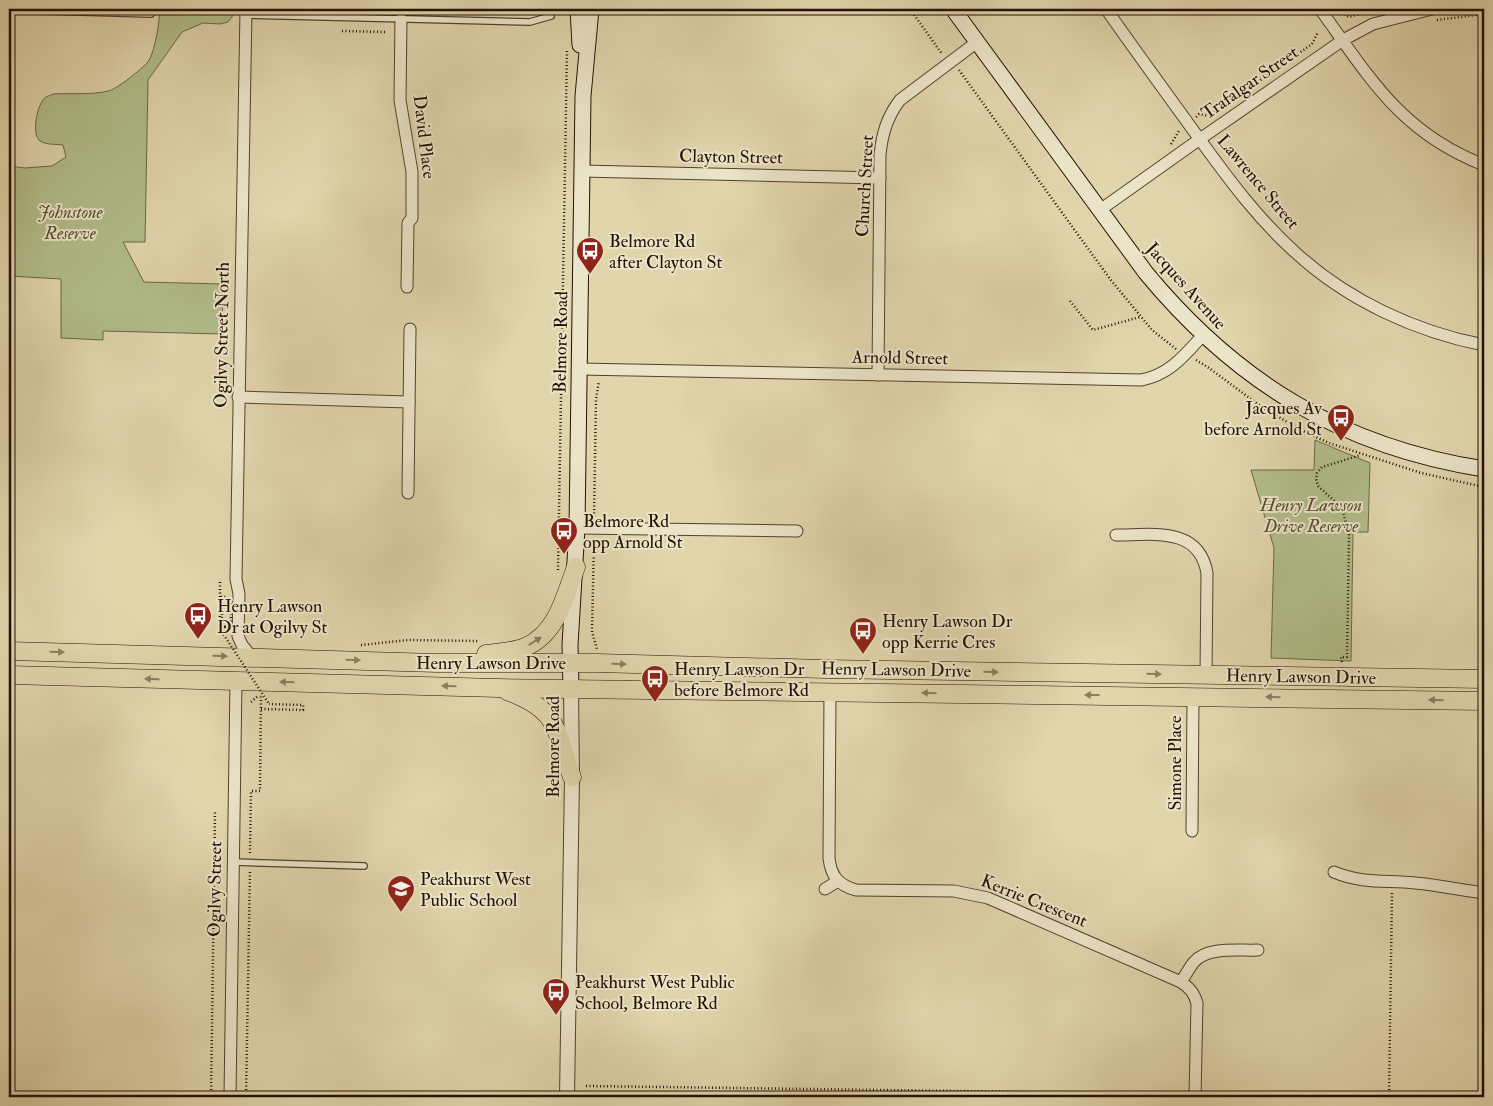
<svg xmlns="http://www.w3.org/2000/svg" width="1493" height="1106" font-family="'IM FELL Double Pica',serif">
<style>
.green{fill:#b1bd8a;stroke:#6a6745}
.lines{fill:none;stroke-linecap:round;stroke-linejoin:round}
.service-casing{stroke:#52422b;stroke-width:8}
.minor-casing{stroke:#52422b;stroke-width:13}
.tertiary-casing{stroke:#52422b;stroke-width:16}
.secondary-casing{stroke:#231100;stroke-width:17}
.primary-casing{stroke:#231100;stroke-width:19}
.path{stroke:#231100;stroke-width:2.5;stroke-dasharray:1 2.5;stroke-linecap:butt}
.service{stroke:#ece4c9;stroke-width:5.5}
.minor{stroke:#ece4c9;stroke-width:11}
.tertiary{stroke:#ece4c9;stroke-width:14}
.secondary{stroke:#ece4c9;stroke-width:15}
.primary{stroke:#e1d5ac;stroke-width:18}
.path-bridge{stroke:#231100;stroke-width:2.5;stroke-dasharray:1 2.5;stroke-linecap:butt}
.oneway{fill:#8c7d5f}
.labels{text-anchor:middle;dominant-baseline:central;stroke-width:4;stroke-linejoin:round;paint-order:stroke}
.street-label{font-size:18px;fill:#231100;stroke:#ece4c9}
.park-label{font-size:18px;font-style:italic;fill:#554d30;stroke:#ece4c9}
.poi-label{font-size:18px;fill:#231100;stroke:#ece4c9;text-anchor:start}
</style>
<rect width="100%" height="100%" fill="#e1d5ac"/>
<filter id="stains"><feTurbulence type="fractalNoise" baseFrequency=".004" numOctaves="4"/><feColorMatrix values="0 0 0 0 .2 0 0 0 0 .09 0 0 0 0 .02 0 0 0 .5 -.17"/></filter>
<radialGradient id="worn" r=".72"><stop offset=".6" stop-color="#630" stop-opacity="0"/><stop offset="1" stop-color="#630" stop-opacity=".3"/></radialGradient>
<!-- green -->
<g class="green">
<path d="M159 9H233L234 14 228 22 220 24 203 23 182 32 148 80 145 242H123L144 282 223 284 222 334 103 331V340L61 338V279L9 276V166L25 168 52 166 66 157 63 145C56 144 46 145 40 141 31 134 37 103 46 97 48 96 51 95 53 94 69 93 93 95 108 91 116 90 143 68 148 62 154 54 161 19 159 9Z"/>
<polygon points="1315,440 1370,463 1368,532 1353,532 1351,661 1271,658 1274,548 1251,470 1314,470"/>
</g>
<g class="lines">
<defs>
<g id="service">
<polyline points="9,10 151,14"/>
<polyline points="246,15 530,22 551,16"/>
<polyline points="233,862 364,866"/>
</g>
<g id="minor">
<polyline points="246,9 236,579 239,594 238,636 242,645 252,657"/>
<path d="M1106 9C1137 53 1169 97 1201 141 1230 181 1259 220 1296 253 1347 300 1416 332 1484 345"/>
<path d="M1320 9C1370 78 1401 133 1484 165"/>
<polyline points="401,19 400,100 412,172 412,218 408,223 407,287"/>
<polyline points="582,171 880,178"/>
<polyline points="1100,210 1200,139 1343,40 1373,24 1432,9"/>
<path d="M579 369 1141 380C1169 375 1184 356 1203 335"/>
<path d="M878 375 880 155C882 134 887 117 900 100L977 42"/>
<polyline points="238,397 409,402"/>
<polyline points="408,493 410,329"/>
<polyline points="577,528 797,531"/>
<path d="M1116 535C1152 535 1199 526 1207 573L1206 675"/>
<path d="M830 691 829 858C831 876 838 885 856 890L954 891 988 898 1181 982C1185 976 1189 968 1194 962 1208 946 1239 951 1258 950"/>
<polyline points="1192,831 1193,696"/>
<path d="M1334 872C1362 884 1386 880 1415 883 1438 885 1461 890 1484 893"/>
<polyline points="825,889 838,881"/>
<path d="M1181 982C1190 988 1194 993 1197 1003L1195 1097"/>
<polyline points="230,1097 236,681"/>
</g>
<polyline id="tertiary" points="567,1097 572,777 571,688"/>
<g id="secondary">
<polyline points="578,9 580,45"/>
<path d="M953 9 1146 273C1237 383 1343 447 1484 469"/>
<polyline points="571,688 570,645 577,528 583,96 591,9"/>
</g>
<g id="primary">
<polyline points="9,651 437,663 597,663 825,669 1484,679"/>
<path d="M486 654C499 652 513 652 525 647 557 634 565 596 576 567"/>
<polyline points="9,675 498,688 1484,701"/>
<path d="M507 691C561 711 554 729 572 777"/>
</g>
</defs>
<!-- service casing -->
<use href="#service" class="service-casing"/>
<!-- minor casing -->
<use href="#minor" class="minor-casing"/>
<!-- tertiary casing -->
<use href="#tertiary" class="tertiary-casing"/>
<!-- secondary casing -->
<use href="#secondary" class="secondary-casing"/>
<!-- primary casing -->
<use href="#primary" class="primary-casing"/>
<!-- path -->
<g class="path">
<polyline points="910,9 942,54"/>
<polyline points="1338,11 1349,17 1367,12"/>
<polyline points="1483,14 1484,28"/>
<polyline points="1437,20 1484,14"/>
<polyline points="342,31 385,32"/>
<polyline points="959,70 1110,279 1152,330 1176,349"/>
<polyline points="1196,117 1199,114 1208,116 1216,111 1312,44 1318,32"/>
<polyline points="1171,144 1180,129"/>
<polyline points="1070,301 1093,330 1140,317"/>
<polyline points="1196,360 1209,368 1263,408 1303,431 1329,443 1421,473 1484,487"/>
<polyline points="594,517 596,399 599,381"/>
<polyline points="594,540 592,632 597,649"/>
<polyline points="558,570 567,50"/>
<polyline points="220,597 220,581"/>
<polyline points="225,627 220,626 220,597 228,597"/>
<polyline points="361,645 408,640 478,641"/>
<polyline points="1342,662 1341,657 1347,657 1349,535 1342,508 1318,486 1316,479 1317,473 1322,467 1361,455"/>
<polyline points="251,702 258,696"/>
<polyline points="261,709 303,710 303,705 269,704"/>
<polyline points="250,853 251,791 260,791 261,695"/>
<polyline points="586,1086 1185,1094"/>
<polyline points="1205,1094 1324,1097"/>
<polyline points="211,1097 215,812"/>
<polyline points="246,1097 250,871"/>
<polyline points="1389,1097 1392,893"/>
</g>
<!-- service -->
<use href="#service" class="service"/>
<!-- minor -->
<use href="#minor" class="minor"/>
<!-- tertiary -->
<use href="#tertiary" class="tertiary"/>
<!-- secondary -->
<use href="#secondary" class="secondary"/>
<!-- primary -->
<use href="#primary" class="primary"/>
<!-- path-bridge -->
<polyline class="path-bridge" points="225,627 231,626 231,600 222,599 222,632 269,704"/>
</g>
<!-- one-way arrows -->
<defs><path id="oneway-solid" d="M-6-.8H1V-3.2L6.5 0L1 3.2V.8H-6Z" transform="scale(1.25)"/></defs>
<g class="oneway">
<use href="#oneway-solid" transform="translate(535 641) rotate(-32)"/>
<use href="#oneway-solid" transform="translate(57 652) rotate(1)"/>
<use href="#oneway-solid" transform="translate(220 656) rotate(1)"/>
<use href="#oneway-solid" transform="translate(353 660) rotate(2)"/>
<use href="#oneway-solid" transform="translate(619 664) rotate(1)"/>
<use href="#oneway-solid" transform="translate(991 672) rotate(1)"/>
<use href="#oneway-solid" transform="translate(1154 674) rotate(1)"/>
<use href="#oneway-solid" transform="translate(152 679) rotate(-178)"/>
<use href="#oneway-solid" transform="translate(287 682) rotate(-178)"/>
<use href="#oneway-solid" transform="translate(449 686) rotate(-179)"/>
<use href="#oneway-solid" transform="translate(929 693) rotate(-179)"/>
<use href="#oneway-solid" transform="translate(1092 695) rotate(-180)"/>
<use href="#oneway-solid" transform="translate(1273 697) rotate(-179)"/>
<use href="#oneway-solid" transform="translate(1436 700) rotate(-179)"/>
</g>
<!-- icons -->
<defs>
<symbol id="bus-pin" viewBox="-11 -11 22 30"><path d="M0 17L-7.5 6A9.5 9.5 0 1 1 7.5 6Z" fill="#8f2418" stroke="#ece4c9"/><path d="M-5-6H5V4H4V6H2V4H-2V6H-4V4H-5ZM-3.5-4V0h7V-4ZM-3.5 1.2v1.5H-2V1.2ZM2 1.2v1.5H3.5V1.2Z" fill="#fff"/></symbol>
<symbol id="school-pin" viewBox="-11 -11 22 30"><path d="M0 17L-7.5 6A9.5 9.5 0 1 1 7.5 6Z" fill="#8f2418" stroke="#ece4c9"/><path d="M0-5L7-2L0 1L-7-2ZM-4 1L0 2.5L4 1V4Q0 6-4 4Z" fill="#fff"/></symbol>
</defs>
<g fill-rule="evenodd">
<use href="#bus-pin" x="574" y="235" width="32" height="43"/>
<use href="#bus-pin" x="1325" y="402" width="32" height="43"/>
<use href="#bus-pin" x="548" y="515" width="32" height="43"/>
<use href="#bus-pin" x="182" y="600" width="32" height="43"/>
<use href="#bus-pin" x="847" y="615" width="32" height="43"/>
<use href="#bus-pin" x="639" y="663" width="32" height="43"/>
<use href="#school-pin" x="385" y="873" width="32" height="43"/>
<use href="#bus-pin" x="540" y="976" width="32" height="43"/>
</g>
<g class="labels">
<!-- street labels -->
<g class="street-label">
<text transform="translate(1250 83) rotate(-35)">Trafalgar Street</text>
<text transform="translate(424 137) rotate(83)">David Place</text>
<text transform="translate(731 157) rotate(1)">Clayton Street</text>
<text transform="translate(1258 182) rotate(50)">Lawrence Street</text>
<text transform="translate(865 186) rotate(-87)">Church Street</text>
<text transform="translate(1186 286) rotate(48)">Jacques Avenue</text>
<text transform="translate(222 335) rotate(-89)">Ogilvy Street North</text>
<text transform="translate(561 342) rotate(-89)">Belmore Road</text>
<text transform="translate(900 358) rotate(1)">Arnold Street</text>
<text x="491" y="663">Henry Lawson Drive</text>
<text transform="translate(896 670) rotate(1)">Henry Lawson Drive</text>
<text transform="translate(1301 677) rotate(1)">Henry Lawson Drive</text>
<text transform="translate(553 747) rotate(-90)">Belmore Road</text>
<text transform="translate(1175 763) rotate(-90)">Simone Place</text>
<text transform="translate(215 889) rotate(-89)">Ogilvy Street</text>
<text transform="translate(1034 901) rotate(22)">Kerrie Crescent</text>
</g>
<!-- park labels -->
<g class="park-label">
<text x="70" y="212">Johnstone<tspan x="70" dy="21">Reserve</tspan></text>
<text x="1311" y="505">Henry Lawson<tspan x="1311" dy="21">Drive Reserve</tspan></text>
</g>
<!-- poi labels -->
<g class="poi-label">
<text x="609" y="241">Belmore Rd<tspan x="609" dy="21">after Clayton St</tspan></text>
<text x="1322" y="408" text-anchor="end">Jacques Av<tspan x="1322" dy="21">before Arnold St</tspan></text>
<text x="583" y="521">Belmore Rd<tspan x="583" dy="21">opp Arnold St</tspan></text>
<text x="217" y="606">Henry Lawson<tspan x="217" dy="21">Dr at Ogilvy St</tspan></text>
<text x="882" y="621">Henry Lawson Dr<tspan x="882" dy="21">opp Kerrie Cres</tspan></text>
<text x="674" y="669">Henry Lawson Dr<tspan x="674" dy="21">before Belmore Rd</tspan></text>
<text x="420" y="879">Peakhurst West<tspan x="420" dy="21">Public School</tspan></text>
<text x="575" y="982">Peakhurst West Public<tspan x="575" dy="21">School, Belmore Rd</tspan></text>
</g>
</g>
<!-- margin -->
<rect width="1493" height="1106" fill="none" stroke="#e1d5ac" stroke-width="30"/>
<rect x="10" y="10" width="1473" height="1086" fill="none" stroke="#231100" stroke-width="2.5"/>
<rect x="15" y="15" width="1463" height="1076" fill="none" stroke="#231100"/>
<rect width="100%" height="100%" filter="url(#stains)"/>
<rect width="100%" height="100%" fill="url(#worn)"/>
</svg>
